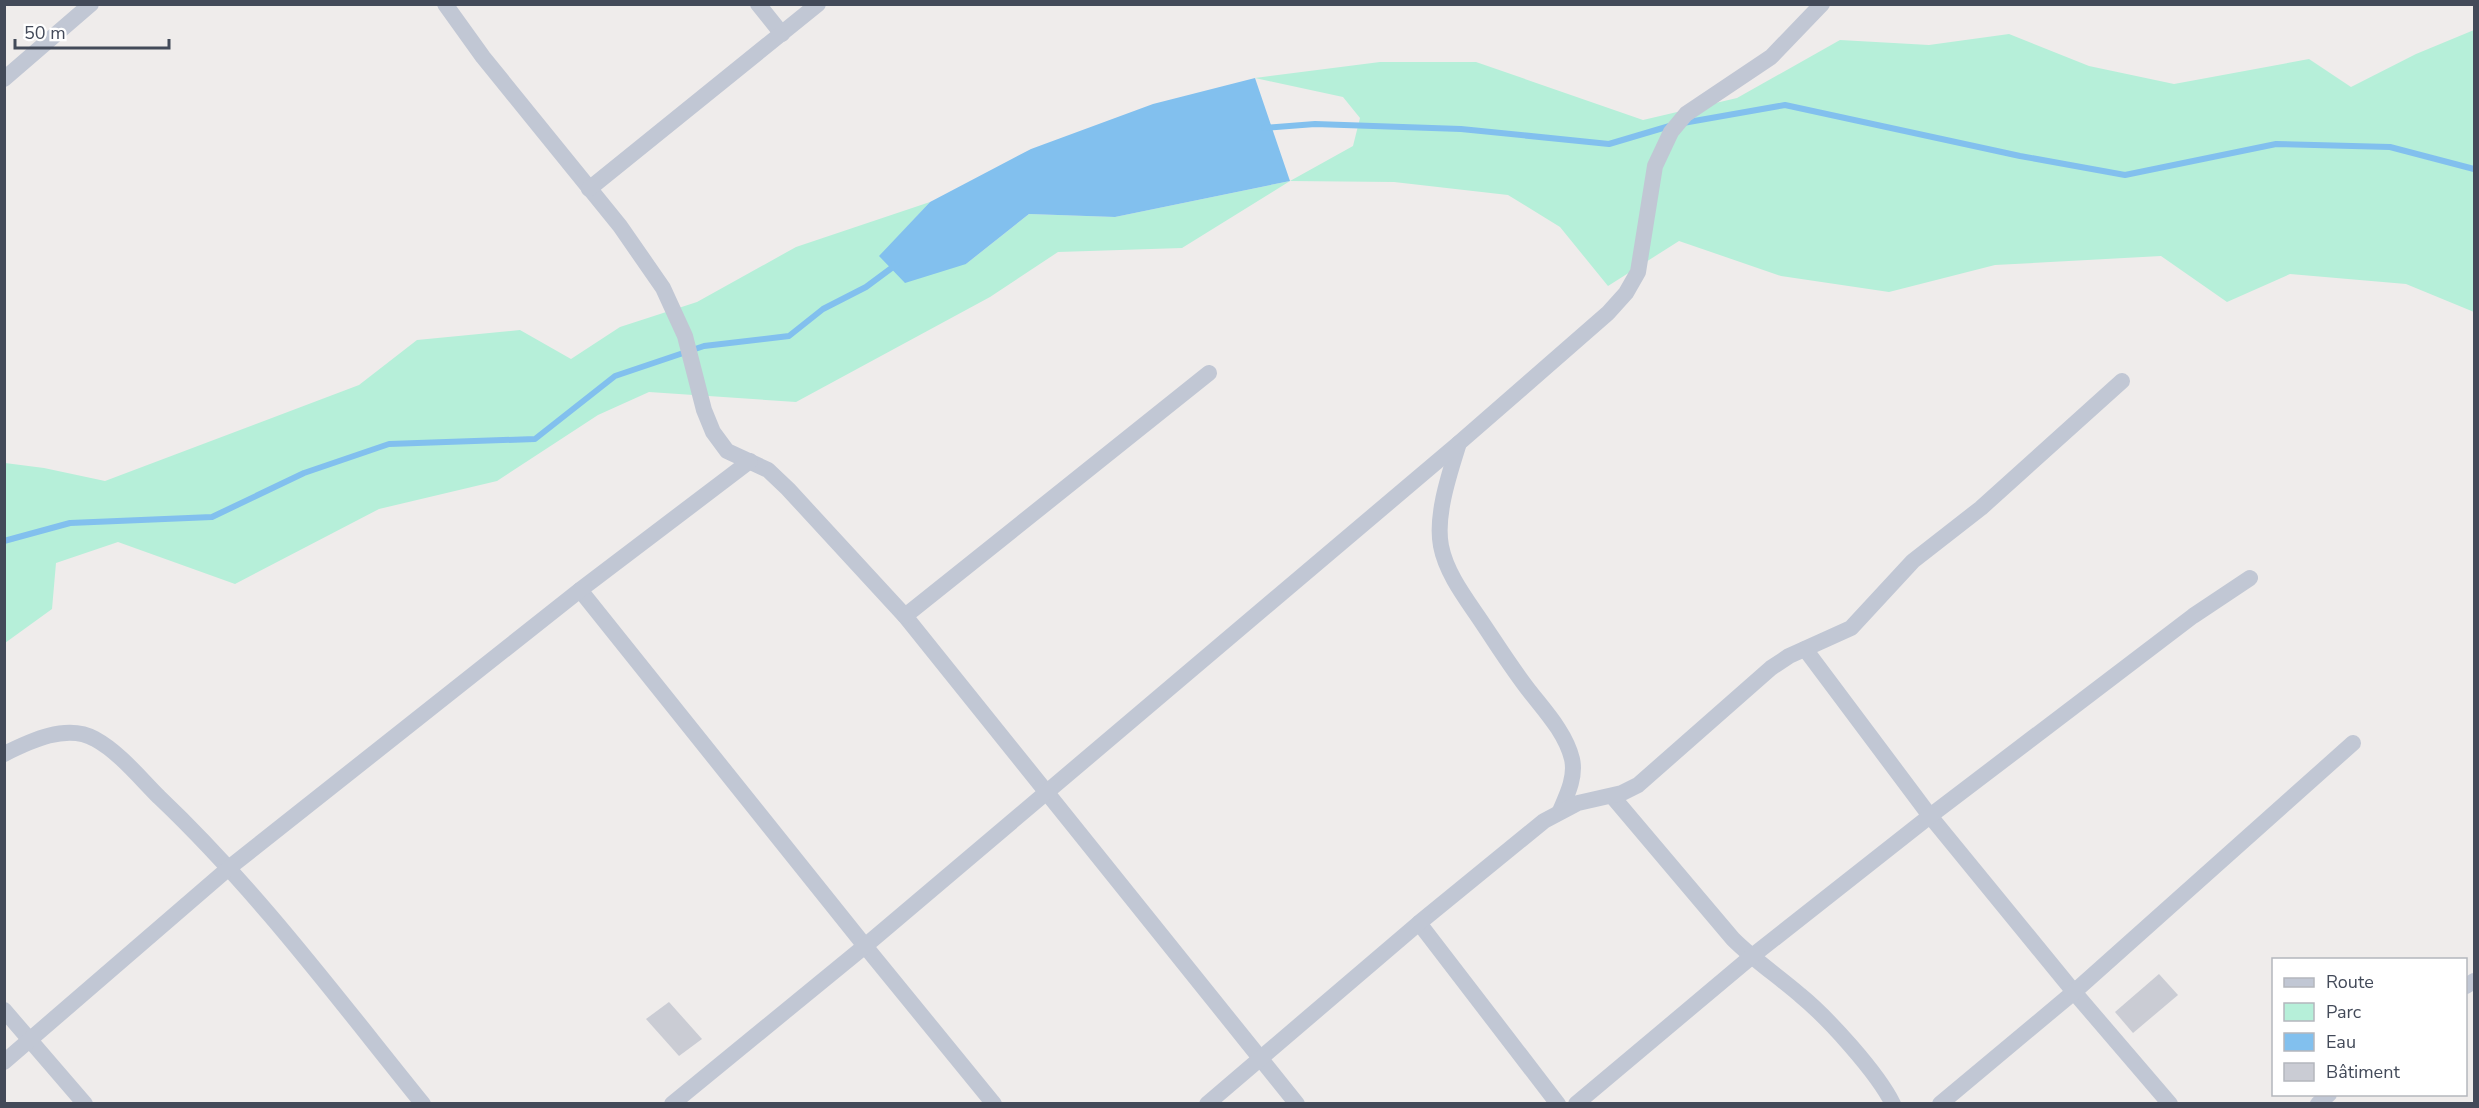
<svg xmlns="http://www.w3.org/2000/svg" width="2479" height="1108" font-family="'Nunito Sans',sans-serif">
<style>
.green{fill:#b6efd9}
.water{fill:#82c0ee}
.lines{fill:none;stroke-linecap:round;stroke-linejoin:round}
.stream{stroke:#82c0ee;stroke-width:6}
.building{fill:#caccd4}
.minor{stroke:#c1c7d4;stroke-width:16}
</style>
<rect width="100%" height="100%" fill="#efeceb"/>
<!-- green -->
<polygon class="green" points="2474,30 2474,312 2406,284 2290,274 2227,302 2161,256 1995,265 1889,292 1781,276 1679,241 1608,286 1560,227 1508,195 1394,182 1290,181 1182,248 1058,252 990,297 796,402 649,392 598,415 497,481 379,509 235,584 118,542 56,563 52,609 5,643 5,463 44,468 105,481 359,385 417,340 520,330 571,359 620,327 697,302 796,247 930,202 880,256 966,264 1029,214 1115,217 1290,181 1353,146 1360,118 1343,97 1255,78 1380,62 1476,62 1643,120 1737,98 1840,40 1929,45 2009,34 2089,66 2174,84 2309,59 2351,87 2416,54"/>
<!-- water -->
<polygon class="water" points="1255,78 1290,181 1115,217 1029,214 966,264 905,283 879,256 930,202 1031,149 1153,104"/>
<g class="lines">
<!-- stream -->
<g class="stream">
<polyline points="1683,123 1785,105 2020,156 2125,175 2276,144 2390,147 2474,169"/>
<polyline points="1264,128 1315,124 1461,129 1609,144 1673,125"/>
<polyline points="4,541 70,523 212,517 304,473 389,444 535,439 615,376 704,346 789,336 823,309 866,287 897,264"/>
</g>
</g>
<!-- building -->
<g class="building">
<polygon points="2159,974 2178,995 2133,1033 2115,1012"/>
<polygon points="669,1002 702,1039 679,1056 646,1019"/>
</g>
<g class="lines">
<!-- minor -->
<g class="minor">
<polyline points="445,4 483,57 620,226 663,288 685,336 704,410 713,432 727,451 768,470 788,489 905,616 1297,1104"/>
<polyline points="758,4 782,34"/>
<polyline points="4,79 91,4"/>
<polyline points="589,189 818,4"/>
<path d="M1459 443C1450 472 1435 515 1441 546 1446 572 1464 596 1479 618 1496 643 1512 669 1531 693 1546 712 1566 734 1572 759 1576 777 1567 795 1560 811"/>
<polyline points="580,590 865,946 994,1104"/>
<polyline points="905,616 1209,373"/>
<polyline points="1805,649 1930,816 2074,992 2170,1104"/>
<path d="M4 754C30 741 67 723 95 739 119 752 140 778 159 797 257 890 338 999 423 1104"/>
<path d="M1612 796 1733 939C1754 960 1778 976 1800 995 1828 1018 1877 1072 1893 1104"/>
<polyline points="1419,923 1558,1104"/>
<polyline points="2466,986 2474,981"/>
<polyline points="4,1010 85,1104"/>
<polyline points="4,1062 230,867 580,590 750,461"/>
<polyline points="672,1104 865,946 1459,443 1608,313 1626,293 1638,272 1655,166 1671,132 1686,114 1771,57 1822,4"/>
<polyline points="1207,1104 1419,923 1544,821 1578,803 1622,793 1638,785 1771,668 1789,656 1851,628 1913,561 1981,508 2122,381"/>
<polyline points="1576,1104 1751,957 1930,816 2193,616 2250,578"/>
<polyline points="1940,1104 2074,992 2353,743"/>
<polyline points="2318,1104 2329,1094"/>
</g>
</g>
<!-- border -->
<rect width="2479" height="1108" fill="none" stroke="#434a59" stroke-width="12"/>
<!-- legend -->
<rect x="2272" y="958" width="195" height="138" fill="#ffffff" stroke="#b4b7bd" stroke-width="1.5"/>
<rect x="2284" y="978" width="30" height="9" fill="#c1c7d4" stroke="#b4b7bd" stroke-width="1.5"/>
<text x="2326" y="988" font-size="18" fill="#434a59">Route</text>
<rect x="2284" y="1003" width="30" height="18" fill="#b6efd9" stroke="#b4b7bd" stroke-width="1.5"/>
<text x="2326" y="1018" font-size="18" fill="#434a59">Parc</text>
<rect x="2284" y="1033" width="30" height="18" fill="#82c0ee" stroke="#b4b7bd" stroke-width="1.5"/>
<text x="2326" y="1048" font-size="18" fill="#434a59">Eau</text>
<rect x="2284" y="1063" width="30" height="18" fill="#caccd4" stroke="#b4b7bd" stroke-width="1.5"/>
<text x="2326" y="1078" font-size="18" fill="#434a59">Bâtiment</text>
<!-- scale -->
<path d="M15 39v9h154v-9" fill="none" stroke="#434a59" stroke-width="3"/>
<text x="24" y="39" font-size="18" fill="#434a59" stroke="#ffffff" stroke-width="4.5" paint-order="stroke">50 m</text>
</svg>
